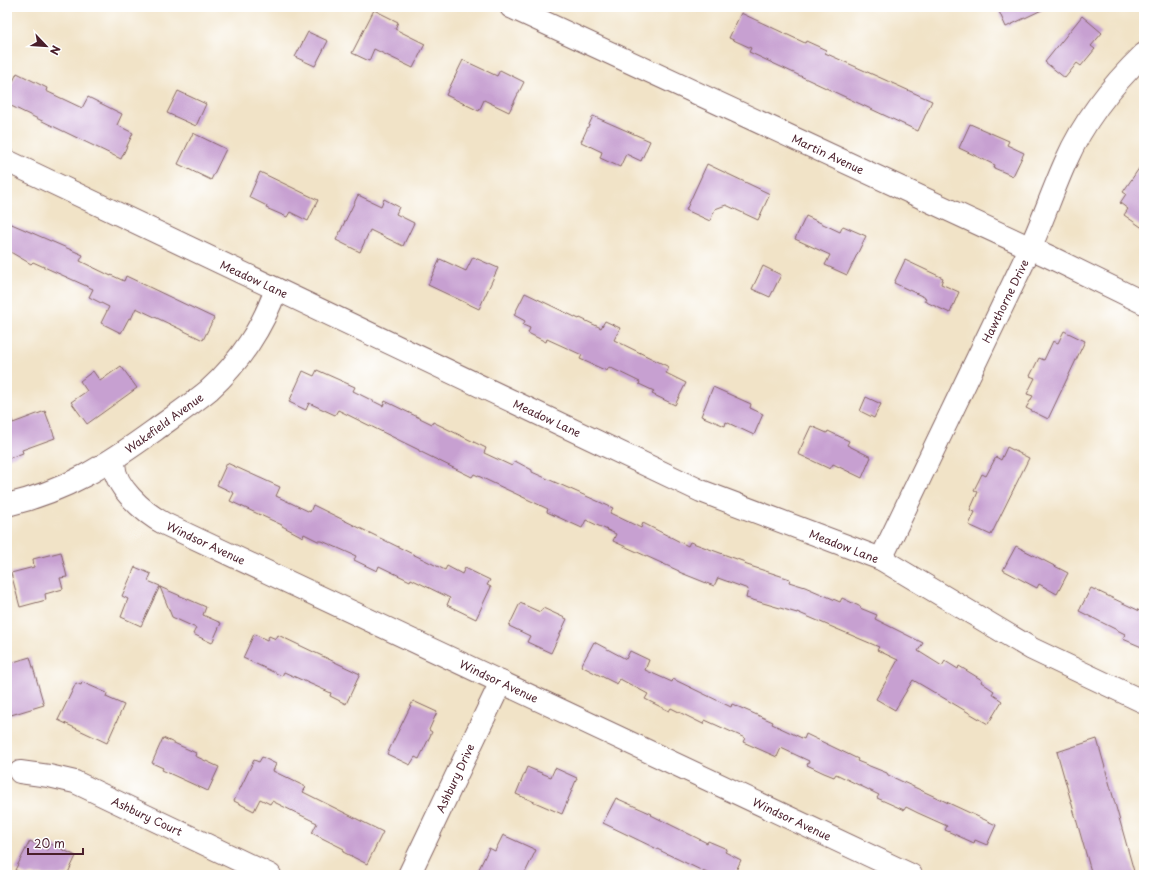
<svg xmlns="http://www.w3.org/2000/svg" width="1151" height="882" font-family="'Playpen Sans',sans-serif">
<style>
.building{fill:#c7a0d1}
.lines{fill:none;stroke-linecap:round;stroke-linejoin:round}
.minor-casing{stroke:#846462;stroke-width:24}
.minor{stroke:#fff;stroke-width:22}
.labels{text-anchor:middle;dominant-baseline:central;stroke-width:4;stroke-linejoin:round;paint-order:stroke}
.street-label{font-size:11px;fill:#4a1f2b;stroke:#fff}
</style>
<rect width="100%" height="100%" fill="#fff"/>
<filter id="ink" filterUnits="userSpaceOnUse"><feTurbulence type="fractalNoise" baseFrequency=".025" numOctaves="2"/><feDisplacementMap in="SourceGraphic" scale="8" xChannelSelector="R" yChannelSelector="G"/><feConvolveMatrix kernelMatrix="1 2 1 2 8 2 1 2 1" color-interpolation-filters="sRGB"/></filter>
<filter id="wash" filterUnits="userSpaceOnUse"><feTurbulence type="fractalNoise" baseFrequency=".012" numOctaves="4" result="noise"/><feDisplacementMap in="SourceGraphic" scale="16" xChannelSelector="R" yChannelSelector="G"/><feGaussianBlur stdDeviation="0.9" result="paint"/><feColorMatrix in="noise" values="0 0 0 0 0 0 0 0 0 0 0 0 0 0 0 0 0 1.4 0 .05"/><feComposite in="paint" operator="in"/></filter>
<g filter="url(#wash)">
<rect width="100%" height="100%" fill="#f1e3c7"/>
<g id="blocks">
<!-- building -->
<g class="building">
<polygon points="997,7 1048,7 1006,27"/>
<polygon points="374,10 398,22 395,29 425,44 413,68 374,49 369,61 352,53"/>
<polygon points="741,13 805,43 806,41 826,50 825,53 932,101 918,131 749,52 751,48 729,38"/>
<polygon points="1082,16 1102,33 1091,46 1095,49 1081,66 1077,63 1065,78 1045,62"/>
<polygon points="308,32 328,41 315,66 295,57"/>
<polygon points="463,60 497,76 500,70 524,82 509,112 484,100 479,111 446,95"/>
<polygon points="17,73 47,88 46,91 82,108 88,97 122,114 117,125 133,133 121,159 7,104 7,94"/>
<polygon points="178,91 206,104 196,126 167,113"/>
<polygon points="593,116 650,141 641,161 626,154 620,167 600,158 602,152 581,142"/>
<polygon points="970,124 1009,141 1007,145 1024,153 1013,176 994,168 995,165 959,148"/>
<polygon points="193,133 226,149 211,180 178,164"/>
<polygon points="1144,161 1144,229 1124,215 1128,209 1120,203 1126,194 1123,192"/>
<polygon points="707,164 770,194 758,220 726,205 715,209 710,221 686,210"/>
<polygon points="260,172 318,200 308,221 290,212 287,217 266,208 267,206 249,197"/>
<polygon points="358,195 381,206 384,199 399,207 396,214 414,223 403,246 370,230 360,252 336,240"/>
<polygon points="806,216 840,232 843,226 866,236 847,275 825,265 830,255 795,239"/>
<polygon points="7,222 83,255 80,261 111,276 111,275 124,281 126,276 214,318 203,340 136,308 131,319 129,318 121,333 101,323 109,307 89,297 93,289 33,262 31,264 7,250"/>
<polygon points="473,257 498,268 479,309 428,285 440,259 466,271"/>
<polygon points="905,260 943,278 941,284 959,292 950,313 924,301 926,298 894,283"/>
<polygon points="763,266 781,275 770,297 752,289"/>
<polygon points="525,293 579,319 580,318 601,328 605,321 620,328 614,340 669,367 666,373 686,383 675,405 652,394 654,391 639,384 640,382 609,367 607,371 580,359 582,355 547,339 546,342 528,333 530,328 523,325 525,321 514,315"/>
<polygon points="1064,331 1085,341 1048,419 1026,408 1033,396 1027,394 1035,378 1030,376 1039,358 1044,360 1053,341 1058,343"/>
<polygon points="121,366 137,388 87,424 71,402 87,391 80,381 93,371 100,381"/>
<polygon points="317,370 355,387 353,391 383,406 385,401 432,424 433,422 486,448 484,453 512,466 515,461 532,470 532,472 613,508 610,513 641,528 643,523 688,546 690,542 745,562 744,564 790,579 789,582 805,587 840,602 842,598 861,607 860,608 877,615 875,619 923,643 918,651 942,666 945,661 958,669 959,666 982,680 981,682 994,691 992,694 1002,701 988,724 913,680 895,710 876,699 898,660 877,650 879,647 797,612 797,613 746,598 748,589 718,578 714,586 679,572 679,571 613,541 616,534 586,520 582,528 547,512 548,509 474,474 472,477 419,451 419,450 338,410 335,415 309,403 306,410 289,402 303,371 314,376"/>
<polygon points="713,387 751,404 750,408 763,414 754,435 726,422 725,426 701,416"/>
<polygon points="866,397 881,404 874,418 860,411"/>
<polygon points="45,411 55,438 22,450 23,453 7,459 7,413 9,413 13,423"/>
<polygon points="811,426 827,433 828,431 849,441 847,445 871,457 862,478 833,464 830,469 798,454"/>
<polygon points="1007,447 1029,458 991,535 969,525 975,512 970,510 978,492 974,490 982,474 986,476 996,457 1001,460"/>
<polygon points="227,463 280,487 276,496 310,512 313,505 445,570 447,566 462,574 465,568 490,580 487,585 491,587 476,619 447,605 450,598 411,579 410,581 379,566 377,571 354,560 356,556 322,541 318,541 304,534 303,537 282,526 282,525 230,501 234,493 217,485"/>
<polygon points="1016,546 1068,573 1057,594 1039,584 1037,588 1003,570"/>
<polygon points="61,552 67,577 60,578 63,589 45,594 46,600 20,607 11,573 34,567 33,559"/>
<polygon points="135,567 151,574 148,581 160,586 141,626 121,617 128,599 122,596"/>
<polygon points="160,587 206,607 203,615 221,623 212,643 193,634 196,628 172,617"/>
<polygon points="1091,588 1144,613 1144,648 1123,639 1125,634 1079,611"/>
<polygon points="520,603 540,612 543,608 567,619 551,653 527,642 530,636 509,626"/>
<polygon points="254,634 267,640 269,636 276,639 278,635 360,674 346,704 330,696 331,693 284,672 282,676 243,658"/>
<polygon points="594,642 626,659 630,651 649,660 645,670 672,682 673,679 731,707 732,704 773,722 772,724 804,739 806,734 858,759 857,761 887,773 888,775 996,825 987,845 975,840 974,843 945,830 947,826 918,813 906,807 904,810 877,798 879,795 867,789 836,774 834,777 824,773 807,765 809,761 781,748 777,757 743,742 745,738 705,720 703,724 671,708 669,711 645,699 648,694 620,679 617,684 581,666"/>
<polygon points="30,657 44,705 11,715 7,701 7,664"/>
<polygon points="82,682 107,693 106,697 124,705 107,743 58,720 76,683 81,685"/>
<polygon points="413,701 437,712 429,730 432,732 419,759 415,757 410,765 387,754"/>
<polygon points="163,738 196,753 195,756 219,767 208,791 162,770 163,768 152,763"/>
<polygon points="1097,739 1135,875 1092,875 1057,752"/>
<polygon points="262,757 276,764 273,771 306,787 303,792 383,832 367,864 343,852 344,849 312,833 317,823 272,801 270,804 260,799 254,811 234,801 254,760 259,762"/>
<polygon points="527,767 551,777 555,768 577,778 562,814 516,794"/>
<polygon points="616,798 652,814 651,815 707,843 708,841 727,849 725,852 741,860 734,875 711,875 603,823"/>
<polygon points="503,835 536,850 524,875 486,875 478,871 489,848 495,851"/>
<polygon points="30,841 48,850 51,844 76,856 67,875 26,875 15,870"/>
</g>
</g>
</g>
<g filter="url(#ink)">
<use href="#blocks" fill-opacity="0" stroke="#846462" stroke-width="1"/>
<g class="lines">
<defs>
<g id="minor">
<polyline points="511,7 1050,257 1144,303"/>
<polyline points="7,161 701,491 881,559 1032,649 1144,702"/>
<path d="M115 459C109 484 146 514 165 524L911 875"/>
<path d="M7 505C66 491 107 465 155 430 173 417 192 404 209 390 239 363 263 327 276 289"/>
<path d="M881 559C928 460 976 361 1024 261 1040 229 1051 194 1066 161 1084 120 1112 85 1144 54"/>
<polyline points="20,772 49,776 75,782 270,875"/>
<polyline points="409,875 501,682"/>
</g>
</defs>
<!-- minor casing -->
<use href="#minor" class="minor-casing"/>
<!-- minor -->
<use href="#minor" class="minor"/>
</g>
</g>
<g class="labels">
<!-- street labels -->
<g class="street-label">
<text transform="translate(828 154) rotate(25)">Martin Avenue</text>
<text transform="translate(254 279) rotate(25)">Meadow Lane</text>
<text transform="translate(1005 301) rotate(-64)">Hawthorne Drive</text>
<text transform="translate(547 418) rotate(25)">Meadow Lane</text>
<text transform="translate(164 423) rotate(-36)">Wakefield Avenue</text>
<text transform="translate(206 543) rotate(25)">Windsor Avenue</text>
<text transform="translate(844 546) rotate(21)">Meadow Lane</text>
<text transform="translate(499 681) rotate(25)">Windsor Avenue</text>
<text transform="translate(455 778) rotate(-65)">Ashbury Drive</text>
<text transform="translate(147 816) rotate(25)">Ashbury Court</text>
<text transform="translate(792 819) rotate(25)">Windsor Avenue</text>
</g>
</g>
<!-- margin -->
<rect width="1151" height="882" fill="none" stroke="#fff" stroke-width="24"/>
<!-- north arrow -->
<g transform="translate(46 46) rotate(115)" stroke="#ffffff" stroke-width="3" paint-order="stroke">
<path d="M0-3L7 15L0 10L-7 15Z" fill="#4a1f2b"/>
<text y="-6" font-size="11" font-weight="bold" text-anchor="middle" fill="#4a1f2b">N</text>
</g>
<!-- scale -->
<path d="M28 848v6h55v-6" fill="none" stroke="#4a1f2b" stroke-width="2"/>
<text x="34" y="848" font-size="12" fill="#4a1f2b" stroke="#ffffff" stroke-width="3" paint-order="stroke">20 m</text>
</svg>
